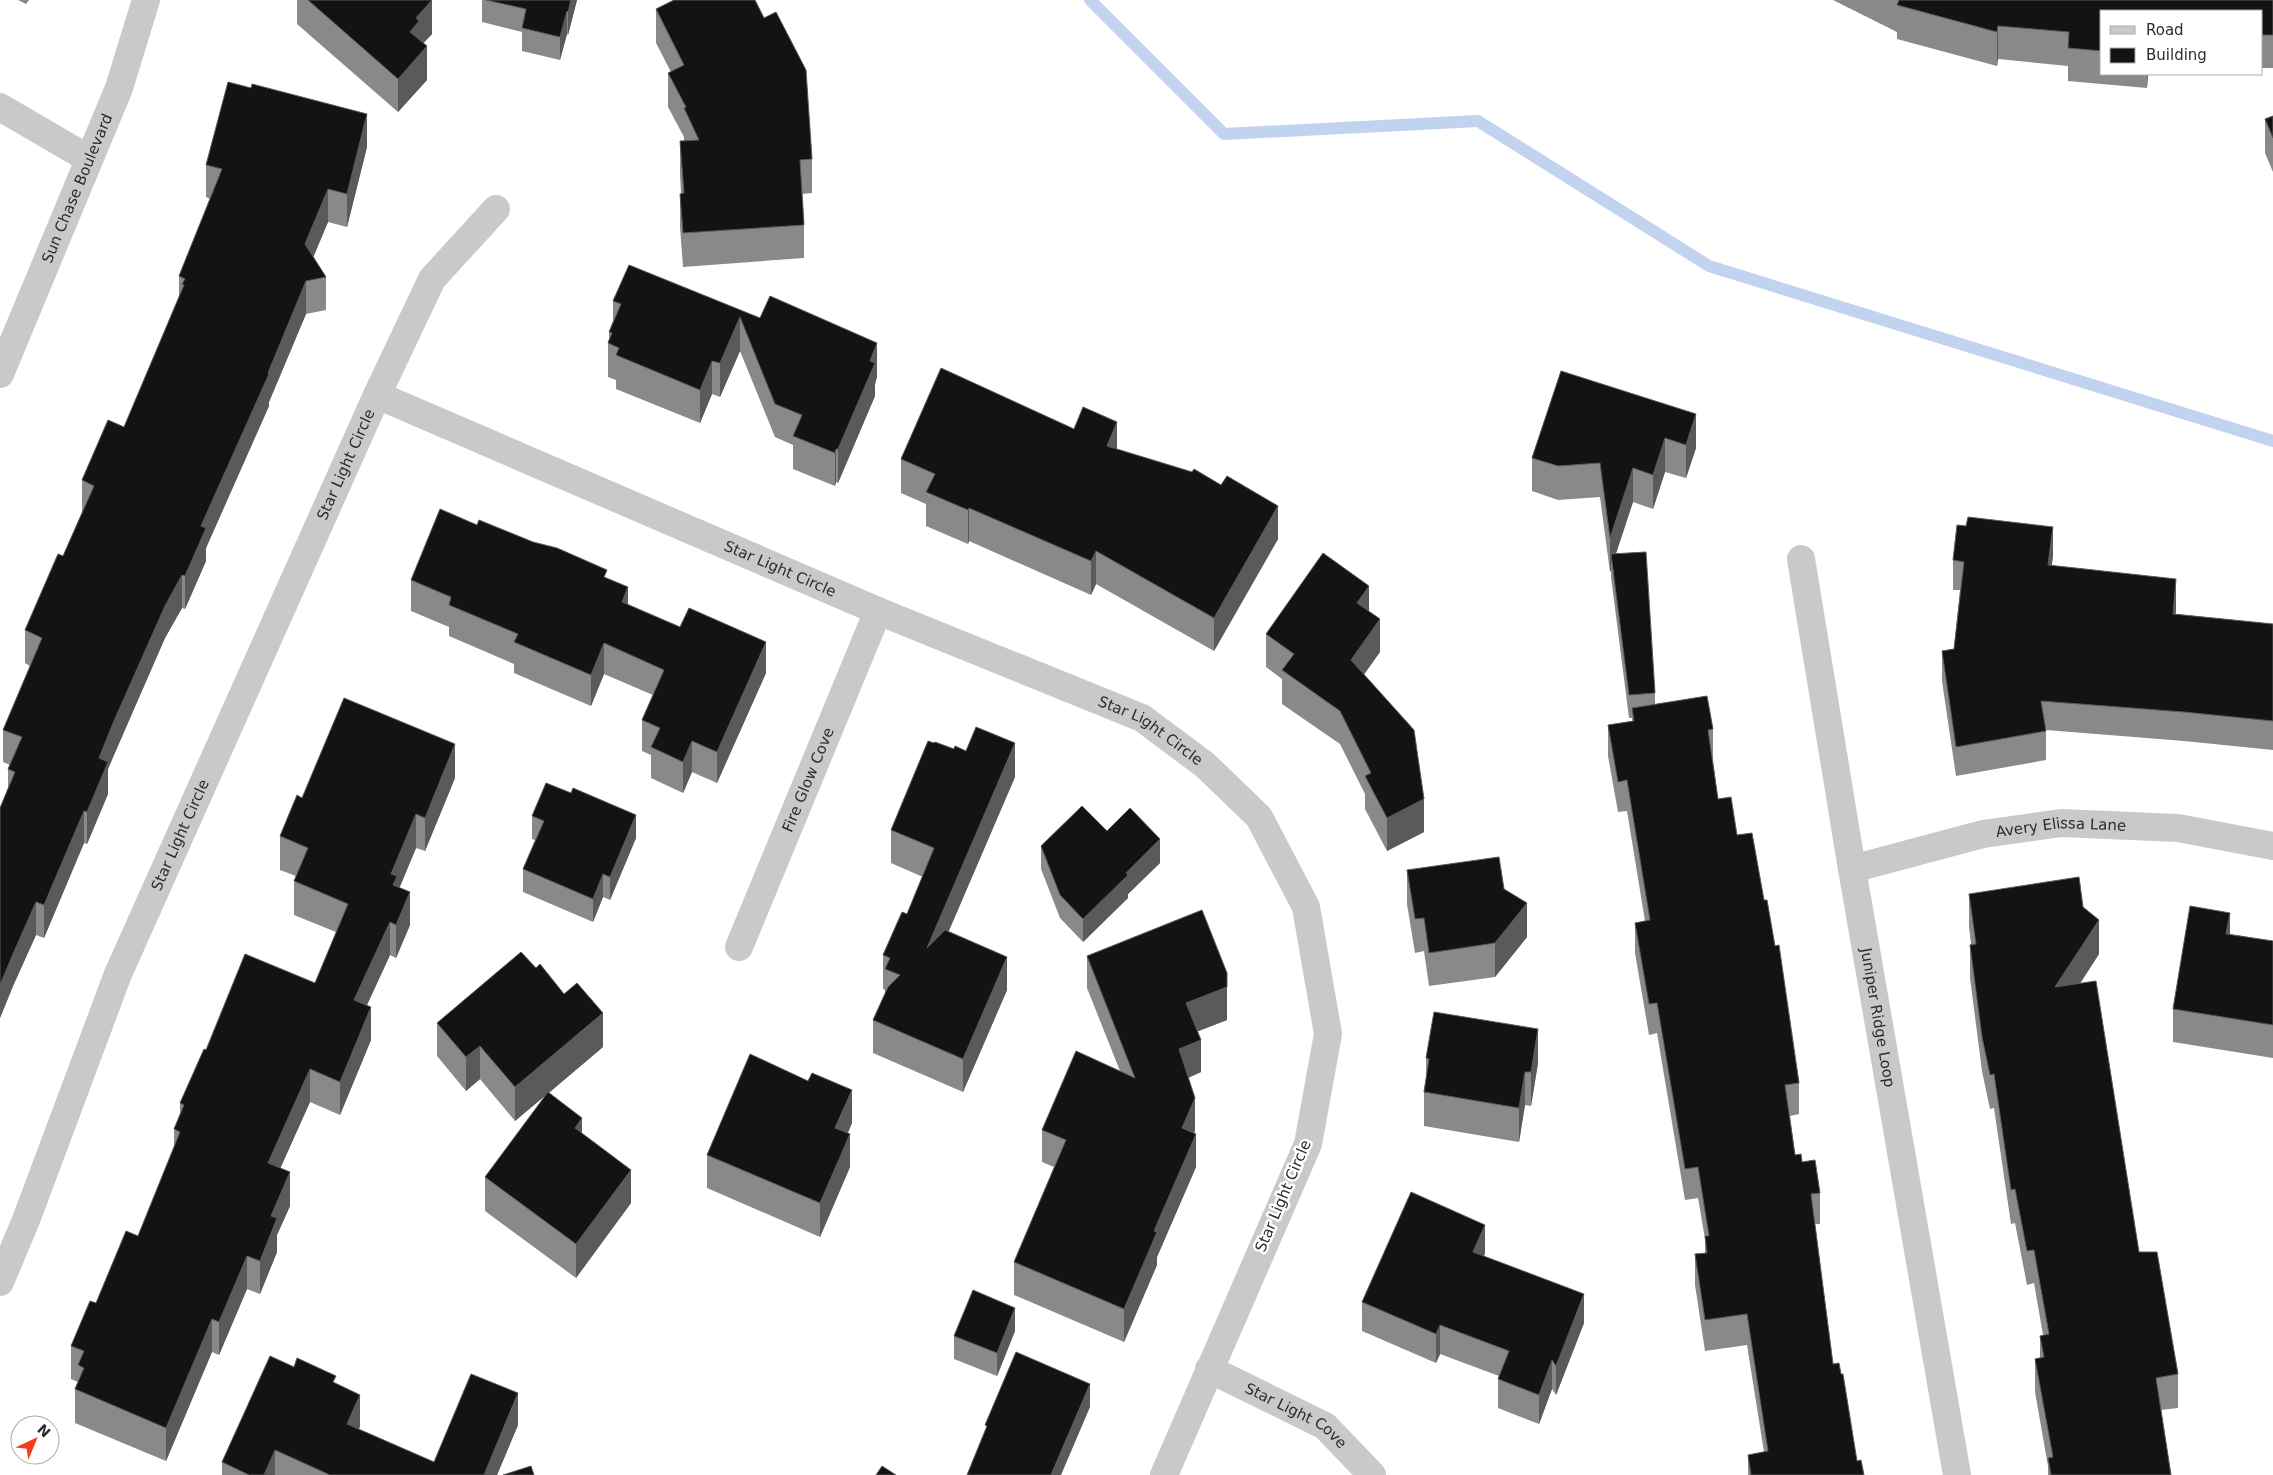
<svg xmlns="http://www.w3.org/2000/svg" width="2273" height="1475" font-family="'DejaVu Sans',sans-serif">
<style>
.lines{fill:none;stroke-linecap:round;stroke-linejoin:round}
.stream{stroke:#c1d3ee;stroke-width:12}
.street{stroke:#c9c9c9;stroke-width:28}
.wall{fill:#898989}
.shaded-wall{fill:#5a5a5a}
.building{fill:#131313;stroke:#5a5a5a}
.labels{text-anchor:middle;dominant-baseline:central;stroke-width:5;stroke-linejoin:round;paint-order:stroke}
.street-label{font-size:15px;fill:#2c2c2c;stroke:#fff}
</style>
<rect width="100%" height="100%" fill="#fff"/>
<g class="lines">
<!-- stream -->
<polyline class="stream" points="1090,0 1224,134 1478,121 1709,266 2273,441"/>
<!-- street -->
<g class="street">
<polyline points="0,107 89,159"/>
<path id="s1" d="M0 374 119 88 146 0"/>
<path id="s2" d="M377 395 878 611 1142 718 1205 765 1259 817 1306 907 1328 1034 1308 1144 1164 1475"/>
<path id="s3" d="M1801 559 1852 869 1957 1475"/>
<path id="s4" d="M1852 869 1983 834 2061 823 2178 828 2273 846"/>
<path id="s5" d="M739 947 878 611"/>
<path id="s6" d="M0 1282 26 1220 118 974 377 395 432 279 496 209"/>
<path id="s7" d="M1209 1369 1325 1426 1372 1475"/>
</g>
</g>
<!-- wall -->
<g class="wall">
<polygon points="18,0 29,0 26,4"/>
<polygon points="297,0 432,0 432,34 423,43 427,80 398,112 297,24"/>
<polygon points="482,0 577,0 568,35 567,34 560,60 522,51 522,32 482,22"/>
<polygon points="1833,0 2273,0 2273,68 2262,68 2262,11 2102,11 2102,74 2148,74 2147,88 2068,81 2068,66 1998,59 1997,66 1897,39 1897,32"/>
<polygon points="656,9 812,159 812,193 802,194 804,225 804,258 683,267 680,227 680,194 681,194 680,174 680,141 684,141 684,137 668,107 668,73 671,72 656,43"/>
<polygon points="2273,116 2273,172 2265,153 2265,119"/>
<polygon points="367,147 347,227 328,222 313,257 326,277 326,310 306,314 269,402 269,406 206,548 206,561 185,609 182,608 165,638 114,754 108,769 108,794 87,844 84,843 44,938 36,935 13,986 0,1018 0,808 8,788 8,769 10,765 3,762 3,730 30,666 25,663 25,630 63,556 82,513 82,480 124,427 179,299 179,276 210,199 206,197 206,165"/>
<polygon points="629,265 877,377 875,384 875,396 838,483 836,482 835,486 793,469 793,445 775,437 740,351 720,397 712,394 700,423 616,389 616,380 608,377 608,343 609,339 609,332 613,321 613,301"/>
<polygon points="1561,371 1696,448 1686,478 1665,472 1653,509 1633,502 1616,554 1655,693 1655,704 1713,729 1713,760 1718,799 1737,835 1764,900 1799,1083 1799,1114 1790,1116 1795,1155 1802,1162 1820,1193 1820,1224 1815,1224 1833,1364 1857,1461 1864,1475 1748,1475 1748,1455 1764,1452 1747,1345 1705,1351 1695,1285 1695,1254 1705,1253 1705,1239 1698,1198 1685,1200 1657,1033 1649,1035 1635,953 1635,923 1645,921 1627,811 1618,812 1608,756 1608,725 1632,721 1632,718 1629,718 1611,577 1611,570 1610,572 1600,497 1558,500 1532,491 1532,458"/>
<polygon points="1117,449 1278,539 1214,651 1096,584 1091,595 969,541 968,544 926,526 926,504 901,493 901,459"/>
<polygon points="1966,526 2053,556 2051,566 2176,608 2176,614 2273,624 2273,750 2184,741 2046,730 2046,760 1956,776 1942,681 1942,651 1954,649 1960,590 1953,590 1953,560"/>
<polygon points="607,578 628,604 766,673 717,783 692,772 683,793 651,778 651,755 642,751 642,720 653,695 604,674 591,706 514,673 514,664 449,636 449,627 411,611 411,580"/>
<polygon points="1369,612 1380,652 1364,674 1424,832 1387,851 1365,809 1365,794 1340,744 1282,704 1282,679 1266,667 1266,634"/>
<polygon points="1015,777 948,932 1007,990 963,1092 873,1053 873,1020 885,993 885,990 883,989 883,955 907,914 923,877 891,863 891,830"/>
<polygon points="455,778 425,851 416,848 399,888 410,925 396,958 390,955 367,1005 371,1040 340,1115 310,1102 280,1168 290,1206 277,1235 277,1252 260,1294 247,1289 219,1355 212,1352 166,1461 75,1423 75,1389 78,1382 71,1379 71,1346 138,1236 174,1148 174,1129 180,1114 180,1103 206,1050 315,983 336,932 294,915 294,881 296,876 280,870 280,836 302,798"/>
<polygon points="532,816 636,838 610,900 603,897 593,922 523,892 523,869 535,840 532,839"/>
<polygon points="1107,831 1160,863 1128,894 1128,898 1083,942 1060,918 1041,869 1041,846"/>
<polygon points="1407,870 1504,889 1527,937 1495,977 1429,986 1424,951 1415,953 1407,904"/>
<polygon points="1969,894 2083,907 2099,954 2080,984 2139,1252 2178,1374 2178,1408 2161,1410 2171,1475 2048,1475 2048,1466 2035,1392 2035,1359 2040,1358 2040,1336 2043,1335 2034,1283 2027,1285 2015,1223 2011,1224 1994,1108 1990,1109 1982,1071 1970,978 1970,945 1971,944 1969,927"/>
<polygon points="2230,934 2273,941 2273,1058 2173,1042 2173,1009"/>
<polygon points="1087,956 1227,1020 1198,1031 1201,1072 1188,1078 1195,1131 1194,1133 1196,1167 1157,1257 1157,1265 1124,1342 1014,1295 1014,1262 1054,1167 1042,1162 1042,1130 1120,1071 1087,988"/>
<polygon points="437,1023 603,1047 549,1093 582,1134 631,1203 576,1278 485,1211 485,1177 546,1095 515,1121 480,1079 466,1091 437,1056"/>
<polygon points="1426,1058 1538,1063 1531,1106 1525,1105 1519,1142 1424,1126 1424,1092 1426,1079"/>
<polygon points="852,1123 848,1133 850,1167 820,1237 707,1188 707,1155"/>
<polygon points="1485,1253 1484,1257 1584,1323 1556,1395 1552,1389 1539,1424 1498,1408 1498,1379 1499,1376 1440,1354 1436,1363 1362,1331 1362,1302"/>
<polygon points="1015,1331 997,1376 954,1359 954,1336"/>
<polygon points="294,1367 336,1384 360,1426 359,1430 434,1462 518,1425 497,1475 222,1475 222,1462"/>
</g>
<!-- shaded-wall -->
<g class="shaded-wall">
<polygon points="432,0 432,34 419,48 427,46 427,80 398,112 398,79 410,32 416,18"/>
<polygon points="571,0 577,0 568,35 568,12"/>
<polygon points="567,11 567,34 560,60 560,37"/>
<polygon points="1998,26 1998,59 1997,66 1997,32"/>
<polygon points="2147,74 2148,74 2147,88"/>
<polygon points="367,114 367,147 347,227 347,194"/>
<polygon points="328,189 328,222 305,277 305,244"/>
<polygon points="306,281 306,314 269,402 269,406 206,548 206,561 185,609 185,576 201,526 268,373"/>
<polygon points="740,317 740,351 720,397 720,363"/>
<polygon points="877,343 877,377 875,384 875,396 838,483 838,449 870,361"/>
<polygon points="712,361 712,394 700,423 700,390"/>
<polygon points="1696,414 1696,448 1686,478 1686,445"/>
<polygon points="1117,422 1117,456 1107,446"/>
<polygon points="1665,438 1665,472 1653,509 1653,475"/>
<polygon points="836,449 836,482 835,486 835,453"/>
<polygon points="1633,468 1633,502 1612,565 1611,554 1611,570 1610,572 1610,538"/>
<polygon points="1278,506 1278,539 1214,651 1214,618"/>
<polygon points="969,508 969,541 968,544 968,510"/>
<polygon points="2053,527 2053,556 2048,595 2048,565"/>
<polygon points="1096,551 1096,584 1091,595 1091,561"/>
<polygon points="182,575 182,608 165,638 108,769 108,794 87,844 87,812 99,758 114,721 165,606"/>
<polygon points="2176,579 2176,608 2173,643 2173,614"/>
<polygon points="1369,586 1369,620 1357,603"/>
<polygon points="628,587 628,618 622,602"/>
<polygon points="1380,619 1380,652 1351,693 1351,660"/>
<polygon points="766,642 766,673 717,783 717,752"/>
<polygon points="604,643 604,674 591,706 591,675"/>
<polygon points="692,741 692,772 683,793 683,762"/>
<polygon points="1015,743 1015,777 927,982 927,948"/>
<polygon points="455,744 455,778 425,851 425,818"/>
<polygon points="1424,799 1424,832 1387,851 1387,818"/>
<polygon points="84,811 84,843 44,938 44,905"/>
<polygon points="416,814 416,848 397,894 397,910 391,874"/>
<polygon points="636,815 636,838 610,900 610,877"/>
<polygon points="1160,839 1160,863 1128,894 1128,898 1083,942 1083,919 1126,873"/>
<polygon points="603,874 603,897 593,922 593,899"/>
<polygon points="410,892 410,925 396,958 396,925"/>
<polygon points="36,902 36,935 13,986 0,1018 0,985 13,954"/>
<polygon points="1527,903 1527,937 1495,977 1495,943"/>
<polygon points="2230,913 2230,946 2226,934"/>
<polygon points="2099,920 2099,954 2055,1021 2055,987"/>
<polygon points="390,922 390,955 354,1033 354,1000"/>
<polygon points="1007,957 1007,990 963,1092 963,1059"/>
<polygon points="1227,973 1227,1020 1186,1036 1186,1003"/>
<polygon points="371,1007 371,1040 340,1115 340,1082"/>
<polygon points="603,1013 603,1047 515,1121 515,1087"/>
<polygon points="1538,1029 1538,1063 1531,1106 1531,1072"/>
<polygon points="1201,1040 1201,1072 1179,1082 1179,1049"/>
<polygon points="480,1046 480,1079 466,1091 466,1057"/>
<polygon points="310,1069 310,1102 268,1196 268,1163"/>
<polygon points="1525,1072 1525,1105 1519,1142 1519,1108"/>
<polygon points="852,1090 852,1123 835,1161 835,1128"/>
<polygon points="1195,1098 1195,1131 1182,1161 1182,1128"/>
<polygon points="582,1118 582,1151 575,1128"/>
<polygon points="850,1134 850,1167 820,1237 820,1203"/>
<polygon points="1196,1134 1196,1167 1157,1257 1157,1265 1124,1342 1124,1309 1154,1231"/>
<polygon points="631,1170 631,1203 576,1278 576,1244"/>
<polygon points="290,1172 290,1206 277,1235 277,1252 260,1294 260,1261 271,1216"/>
<polygon points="1485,1225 1485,1253 1473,1281 1473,1252"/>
<polygon points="247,1256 247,1289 219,1355 219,1322"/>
<polygon points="1584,1294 1584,1323 1556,1395 1556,1366"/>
<polygon points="1015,1308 1015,1331 997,1376 997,1353"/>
<polygon points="212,1319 212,1352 166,1461 166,1428"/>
<polygon points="1440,1325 1440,1354 1436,1363 1436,1334"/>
<polygon points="1552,1360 1552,1389 1539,1424 1539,1395"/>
<polygon points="1090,1384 1090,1407 1061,1475 1051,1475"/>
<polygon points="518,1393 518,1425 497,1475 484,1475"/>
<polygon points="360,1395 360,1426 347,1456 347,1424"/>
<polygon points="275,1450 275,1475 264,1475"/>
</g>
<!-- building -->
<g class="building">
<polygon points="308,0 432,0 416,18 419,21 410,32 427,46 398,79"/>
<polygon points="486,0 571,0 568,12 567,11 560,37 522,28 526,9"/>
<polygon points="674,0 755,0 764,18 776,12 806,70 812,159 800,160 804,225 683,233 680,194 684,193 680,141 699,140 684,108 686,107 668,73 684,65 656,9"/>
<polygon points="1899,0 2273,0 2273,35 2262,35 2262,11 2102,11 2102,51 2068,48 2069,32 1998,26 1997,32 1897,5"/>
<polygon points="228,82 251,88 252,84 367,114 347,194 328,189 305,244 326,277 306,281 268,373 269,374 201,526 206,528 185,576 182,575 165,606 114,721 99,758 108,762 87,812 84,811 44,905 36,902 13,954 0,985 0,808 15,772 8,769 22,737 3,730 42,638 25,630 58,554 63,556 94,486 82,480 108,420 124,427 184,285 182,284 185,279 179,276 222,169 206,165"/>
<polygon points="2273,116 2273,138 2265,119"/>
<polygon points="629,265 760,318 770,296 877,343 870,361 875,363 838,449 836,449 835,453 793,436 802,415 775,404 740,317 720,363 712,361 700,390 616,355 619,348 608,343 612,333 609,332 621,304 613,301"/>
<polygon points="941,368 1074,429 1083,407 1117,422 1107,446 1192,472 1194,469 1221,485 1227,476 1278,506 1214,618 1096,551 1091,561 969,508 968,510 926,492 935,474 901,459"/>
<polygon points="1561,371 1696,414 1686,445 1665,438 1653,475 1633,468 1610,538 1600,463 1558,466 1532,458"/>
<polygon points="440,509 477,525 479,520 533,542 557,548 607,570 604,577 628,587 622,602 680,627 689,608 766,642 717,752 692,741 683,762 651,747 660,728 642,720 664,670 604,643 591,675 514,642 518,634 449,605 451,597 411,580"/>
<polygon points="1968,517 2053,527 2048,565 2176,579 2173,614 2273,624 2273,721 2184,712 2041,701 2046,731 1956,747 1942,651 1954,649 1964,562 1953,560 1957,525 1966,526"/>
<polygon points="1646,552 1655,693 1629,695 1611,554"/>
<polygon points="1323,553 1369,586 1357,603 1380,619 1351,660 1414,730 1424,799 1387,818 1365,776 1371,773 1340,711 1282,670 1294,654 1266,634"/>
<polygon points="1707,696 1713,729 1708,730 1718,799 1731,797 1737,835 1752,833 1764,900 1767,900 1775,946 1779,945 1799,1083 1785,1085 1795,1155 1801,1154 1802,1162 1815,1160 1820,1193 1811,1194 1833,1364 1839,1363 1841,1374 1843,1374 1857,1461 1861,1460 1864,1475 1751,1475 1748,1455 1768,1451 1747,1314 1705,1320 1695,1254 1707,1253 1705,1236 1709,1236 1698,1167 1685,1169 1657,1003 1649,1004 1635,923 1650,920 1627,780 1618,782 1608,725 1634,721 1632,708"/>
<polygon points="344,698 455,744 425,818 416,814 391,874 397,876 393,885 410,892 396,925 390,922 354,1000 371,1007 340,1082 310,1069 268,1163 290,1172 271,1216 277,1218 260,1261 247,1256 219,1322 212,1319 166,1428 75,1389 84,1368 78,1365 84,1351 71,1346 90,1301 96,1303 126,1231 138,1236 180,1132 174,1129 184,1105 180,1103 204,1049 206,1050 245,954 315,983 348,904 294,881 308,848 280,836 297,795 302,798"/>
<polygon points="976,727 1015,743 927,948 945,930 1007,957 963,1059 873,1020 888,987 900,975 885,969 890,958 883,955 902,912 907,914 934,848 891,830 928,741 934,743 935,742 954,749 955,746 966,751"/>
<polygon points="546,783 571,793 573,788 636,815 610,877 603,874 593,899 523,869 544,821 532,816"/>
<polygon points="1082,806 1107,831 1130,808 1160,839 1126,873 1128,875 1083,919 1060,895 1041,846"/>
<polygon points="1499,857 1504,889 1527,903 1495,943 1429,953 1424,918 1415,919 1407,870"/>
<polygon points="2079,877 2083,907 2099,920 2055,987 2096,981 2139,1252 2157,1252 2178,1374 2156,1378 2171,1475 2051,1475 2048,1458 2053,1457 2035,1359 2044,1357 2040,1336 2049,1334 2034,1250 2027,1251 2015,1189 2011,1190 1994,1074 1990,1075 1982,1037 1970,945 1976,944 1969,894"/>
<polygon points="2190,906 2230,913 2226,934 2273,941 2273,1025 2173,1009"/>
<polygon points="1202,910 1227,973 1227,987 1186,1003 1201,1040 1179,1049 1195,1098 1182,1128 1196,1134 1154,1231 1157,1232 1124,1309 1014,1262 1066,1140 1042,1130 1076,1051 1135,1078 1087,956"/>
<polygon points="521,952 536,968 540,964 564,994 577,983 603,1013 515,1087 480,1046 466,1057 437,1023"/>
<polygon points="1434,1012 1538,1029 1531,1072 1525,1072 1519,1108 1424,1092 1429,1059 1426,1058"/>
<polygon points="750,1054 808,1081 812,1073 852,1090 835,1128 850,1134 820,1203 707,1155"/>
<polygon points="548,1092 582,1118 575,1128 631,1170 576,1244 485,1177"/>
<polygon points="1411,1192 1485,1225 1473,1252 1584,1294 1556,1366 1552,1360 1539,1395 1498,1379 1509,1351 1440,1325 1436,1334 1362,1302"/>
<polygon points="973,1290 1015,1308 997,1353 954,1336"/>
<polygon points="1016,1352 1090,1384 1051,1475 967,1475 987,1426 985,1425"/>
<polygon points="270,1356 294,1367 297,1358 336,1376 333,1382 360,1395 347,1424 434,1462 471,1374 518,1393 484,1475 330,1475 275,1450 264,1475 249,1475 222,1462"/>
<polygon points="531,1466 534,1475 503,1475"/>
<polygon points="882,1466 896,1475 876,1475"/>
</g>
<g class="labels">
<!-- street labels -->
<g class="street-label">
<text stroke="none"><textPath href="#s1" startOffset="201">Sun Chase Boulevard</textPath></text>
<text stroke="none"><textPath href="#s6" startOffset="888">Star Light Circle</textPath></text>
<text stroke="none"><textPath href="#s2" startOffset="439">Star Light Circle</textPath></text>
<text stroke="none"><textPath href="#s2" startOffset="844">Star Light Circle</textPath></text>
<text stroke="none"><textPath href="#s5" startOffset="181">Fire Glow Cove</textPath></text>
<text stroke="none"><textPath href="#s4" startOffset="214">Avery Elissa Lane</textPath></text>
<text stroke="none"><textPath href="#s6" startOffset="482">Star Light Circle</textPath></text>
<text stroke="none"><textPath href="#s3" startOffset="465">Juniper Ridge Loop</textPath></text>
<text transform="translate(1283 1196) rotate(-67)">Star Light Circle</text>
<text stroke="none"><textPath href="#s7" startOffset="99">Star Light Cove</textPath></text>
</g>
</g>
<!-- legend -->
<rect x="2100" y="10" width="162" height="65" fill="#ffffff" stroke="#ababab"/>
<rect x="2110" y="26" width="25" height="8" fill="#c9c9c9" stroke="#ababab"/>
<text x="2146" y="35" font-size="15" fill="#2c2c2c">Road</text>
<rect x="2110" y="48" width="25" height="15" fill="#131313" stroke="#ababab"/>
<text x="2146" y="60" font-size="15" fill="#2c2c2c">Building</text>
<!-- north arrow -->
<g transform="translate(35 1440) rotate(44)"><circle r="24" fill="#ffffff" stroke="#ababab"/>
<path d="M0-4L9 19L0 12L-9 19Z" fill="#f53c1c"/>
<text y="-8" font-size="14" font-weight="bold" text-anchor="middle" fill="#2c2c2c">N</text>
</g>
</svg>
